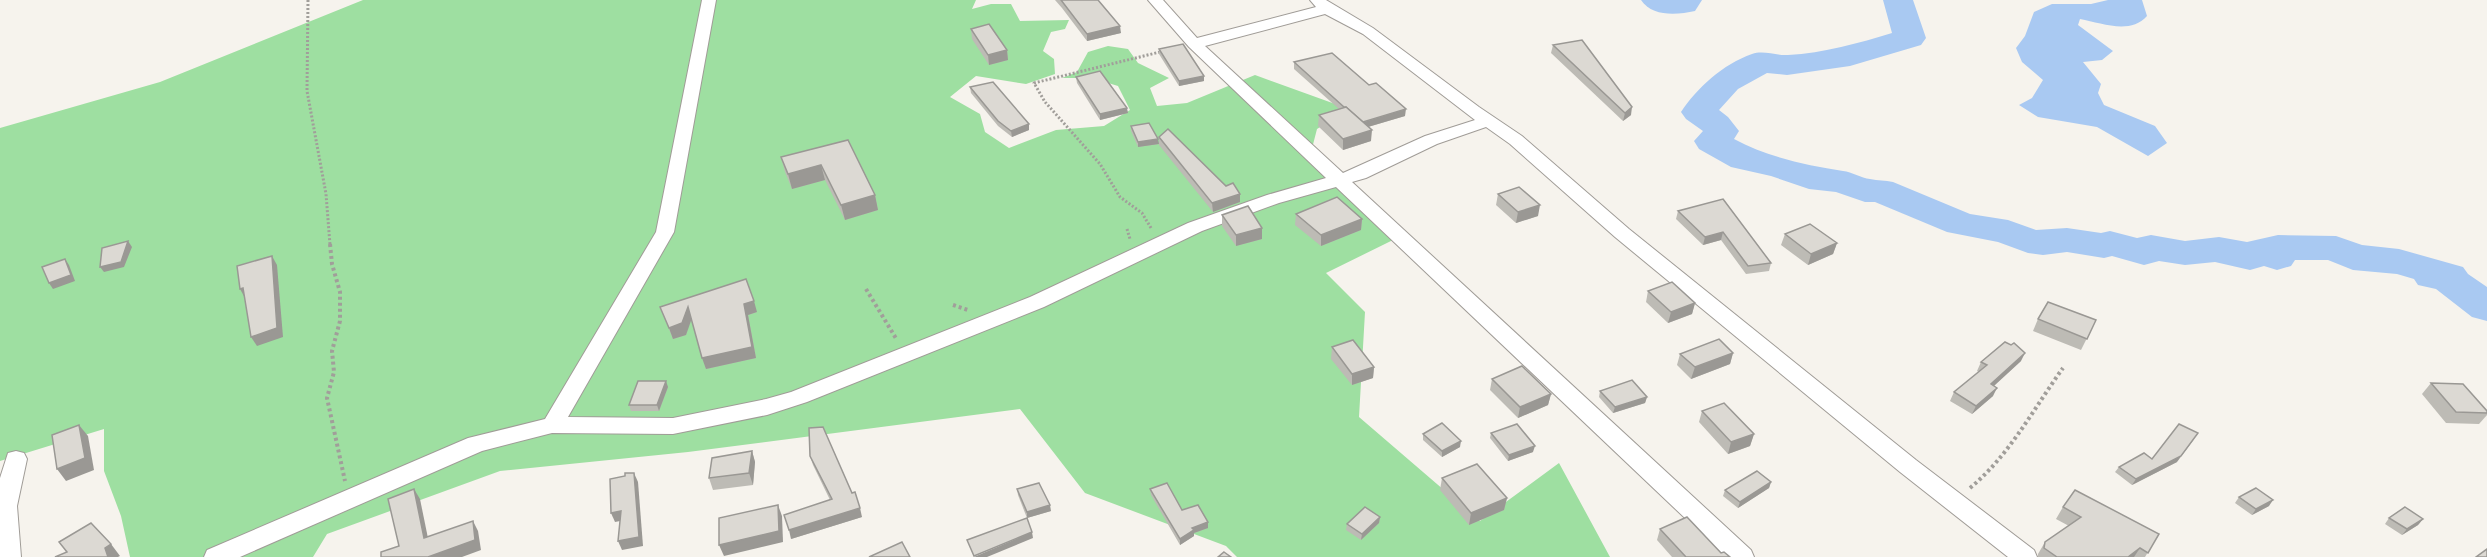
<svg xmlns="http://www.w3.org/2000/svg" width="2487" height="557" font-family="'Noto Serif',serif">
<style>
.green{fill:#9edfa1}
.water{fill:#a9c9f2}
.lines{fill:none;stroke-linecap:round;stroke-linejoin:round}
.river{fill:#a9c9f2;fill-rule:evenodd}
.minor-casing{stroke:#a09c97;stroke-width:2}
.path-far1{stroke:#a19e9a;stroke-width:3;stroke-dasharray:2 2;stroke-linecap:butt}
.path{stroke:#a19e9a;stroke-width:4;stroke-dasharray:3 3;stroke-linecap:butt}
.minor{fill:#fff;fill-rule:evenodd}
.wall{fill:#bdbbb5}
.shaded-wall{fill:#9a9894}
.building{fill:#dcd9d3;stroke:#9a9894;stroke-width:1.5}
</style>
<rect width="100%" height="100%" fill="#f6f3ed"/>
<!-- green -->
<polygon class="green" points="363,0 976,0 972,9 991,4 1011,4 1020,21 1069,20 1065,29 1051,32 1043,51 1054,59 1055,74 1026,84 976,76 950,97 980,114 985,132 1009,148 1056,130 1104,126 1130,110 1118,86 1092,78 1062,78 1077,72 1088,52 1108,46 1128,49 1138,63 1169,78 1150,88 1157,106 1187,103 1255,75 1349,109 1317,129 1309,160 1393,240 1326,273 1365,312 1359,417 1480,521 1559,463 1610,557 1237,557 1226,546 1085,493 1020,409 688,452 500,471 327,534 313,557 130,557 121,516 104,471 104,429 0,461 0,128 160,82"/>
<!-- water -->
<path class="water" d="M2108 0H2142L2147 16C2130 35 2102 23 2080 19L2078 25 2113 51 2102 60 2083 62 2101 84 2098 93 2104 105 2155 126 2167 143 2148 156 2097 127 2038 117 2019 105 2032 98 2043 80 2022 62 2016 48 2025 36 2034 12 2052 4H2091Z"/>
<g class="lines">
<!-- river -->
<g class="river">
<path d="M1641 0H1702L1695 11C1677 15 1652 17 1641 0Z"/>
<path d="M1883 0H1913L1926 38 1921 45 1850 66 1787 75 1767 73 1738 89 1719 110 1728 117 1739 131 1734 139C1767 157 1806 165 1843 171 1852 172 1861 178 1870 179 1878 181 1885 180 1893 182L1970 214 2008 220 2036 230 2067 228 2101 233 2110 231 2137 238 2151 235 2185 241 2219 237 2247 242 2278 235 2336 236 2362 245 2399 249 2463 267 2468 274 2487 287V321L2472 317 2436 289 2418 285 2414 279 2397 274 2353 270 2328 260H2295L2291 266 2277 270 2264 266 2250 270 2215 262 2185 265 2159 261 2144 265 2112 256 2104 258 2067 252 2043 255 2028 253 1998 242 1947 232 1875 202H1865L1836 192 1809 189 1771 176 1731 167 1699 149 1694 141 1703 131 1686 119 1681 112C1697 88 1723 64 1752 54 1764 50 1776 56 1788 55 1824 53 1859 43 1892 33Z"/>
</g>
<defs>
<g id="minor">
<path d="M702 0H716L674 232 568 417 673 418 766 399 791 392 1030 297 1188 223 1267 195 1326 178 1189 47 1148 0H1163L1197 38 1316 7 1310 0H1326L1373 28 1479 107 1522 136 1629 229 1916 460 2034 550 2037 557H2008L1900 472 1615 237 1510 144 1486 127 1437 144 1366 178 1352 182 1751 550 1754 557H1726L1336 187 1279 203 1202 231 1044 307 807 402 767 415 673 434 552 433 482 451 240 557H204L207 550 468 438 545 419 656 232ZM1325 14 1363 34 1475 120 1425 136 1343 173 1205 46Z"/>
<polygon points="16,451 24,453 27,459 17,506 21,557 0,557 0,478 8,453"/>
</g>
</defs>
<!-- minor casing -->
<use href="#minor" class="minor-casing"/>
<!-- path-far1 -->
<g class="path-far1">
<polyline points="308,0 307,91 326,194 330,245"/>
<polyline points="1151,228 1142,213 1120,197 1100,164 1045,102 1034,83 1164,51"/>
<polyline points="1127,229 1130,239"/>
</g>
<!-- path -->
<g class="path">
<polyline points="330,244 332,264 340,292 340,321 332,351 334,372 327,398 345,481"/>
<polyline points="866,289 897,340"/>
<polyline points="953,305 968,310"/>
<path d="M1970 488C2009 456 2034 408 2063 368"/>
</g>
<!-- minor -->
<use href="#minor" class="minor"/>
</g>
<!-- wall -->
<g class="wall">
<polygon points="1055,0 1098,0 1121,33 1087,41 1062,8"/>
<polygon points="971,29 1007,50 1008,60 989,65 972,39"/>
<polygon points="1553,45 1631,115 1623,121 1551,53"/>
<polygon points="1159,49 1204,76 1204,81 1179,86 1159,54"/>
<polygon points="1294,62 1405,116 1368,127 1371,141 1343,150 1318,126 1319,115 1339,109 1294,69"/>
<polygon points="1076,77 1128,113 1100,120 1077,83"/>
<polygon points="970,87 1029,124 1029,130 1012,137 998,126 971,93"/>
<polygon points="1131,126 1159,144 1138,147 1131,131"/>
<polygon points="1159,137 1240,202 1213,212 1159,145"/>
<polygon points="848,140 875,195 878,210 845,220 825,180 792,189 785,172 781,157"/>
<polygon points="1498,194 1538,216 1516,223 1496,205"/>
<polygon points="1723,199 1771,263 1769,271 1746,274 1721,240 1703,245 1676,219 1678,211"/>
<polygon points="1296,214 1362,219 1361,230 1321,246 1295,225"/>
<polygon points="1222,215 1262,228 1262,239 1236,246 1222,226"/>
<polygon points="1785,234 1837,243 1833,254 1808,265 1781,245"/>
<polygon points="1648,291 1695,303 1692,314 1668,323 1646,302"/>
<polygon points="660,307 757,312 748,315 756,358 706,369 691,319 686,335 673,339"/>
<polygon points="2038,319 2096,320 2081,350 2033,331"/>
<polygon points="1332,347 1374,367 1373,378 1352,385 1331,359"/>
<polygon points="1733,353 1730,364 1691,379 1677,365 1680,354"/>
<polygon points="2021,361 1994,386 1993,396 1972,414 1950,401 1954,392 1979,372 1977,371 1981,362"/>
<polygon points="1492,379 1551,394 1548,405 1518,418 1490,390"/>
<polygon points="2431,383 2487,411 2487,415 2479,424 2446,423 2422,394"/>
<polygon points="668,387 659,411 631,411 629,405"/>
<polygon points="1600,391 1647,397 1645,403 1613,413 1599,397"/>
<polygon points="1702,411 1754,434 1750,446 1728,454 1699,422"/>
<polygon points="1491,433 1533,452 1508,461 1490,438"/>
<polygon points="1423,434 1460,447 1442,457 1423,440"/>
<polygon points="752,451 755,462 753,485 713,490 709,478"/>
<polygon points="810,456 862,517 791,539 830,500 813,465"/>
<polygon points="2152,459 2177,462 2132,485 2115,472 2119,467"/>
<polygon points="1442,478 1507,498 1504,510 1469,525 1440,490"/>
<polygon points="1771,482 1769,488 1738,508 1723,496 1725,490"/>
<polygon points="1017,489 1051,511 1027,518 1018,495"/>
<polygon points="1150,489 1182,510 1208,522 1208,528 1194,533 1194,536 1180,545 1151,495"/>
<polygon points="2239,497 2269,506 2252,515 2235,503"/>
<polygon points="2063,507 2159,534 2145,557 2038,557 2038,554 2045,542 2069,526 2056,519"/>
<polygon points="1380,517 1379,523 1361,540 1346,530 1347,524"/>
<polygon points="2389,518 2423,519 2418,525 2402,535 2385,524"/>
<polygon points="1660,529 1721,553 1730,557 1672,557 1657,540"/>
</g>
<!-- shaded-wall -->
<g class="shaded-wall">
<polygon points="1120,26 1121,33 1087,41 1087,34"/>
<polygon points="1007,50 1008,60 989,65 988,55"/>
<polygon points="1204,76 1204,81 1179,86 1179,81"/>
<polygon points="1632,107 1631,115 1623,121 1625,113"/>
<polygon points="1127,108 1128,113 1100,120 1100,114"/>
<polygon points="1406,109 1405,116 1361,129 1361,123"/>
<polygon points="1029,124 1029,130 1012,137 1011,131"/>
<polygon points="1372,130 1371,141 1343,150 1343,139"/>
<polygon points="1158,139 1159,144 1138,147 1138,142"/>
<polygon points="821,165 825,180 792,189 788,174"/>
<polygon points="1240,194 1240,202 1213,212 1212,203"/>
<polygon points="875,195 878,210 845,220 841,205"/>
<polygon points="1540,205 1538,216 1516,223 1518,212"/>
<polygon points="1362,219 1361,230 1321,246 1321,235"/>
<polygon points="1262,228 1262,239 1236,246 1236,235"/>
<polygon points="1723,232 1721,240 1703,245 1705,237"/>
<polygon points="128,241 132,247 124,267 104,272 100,267"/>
<polygon points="1837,243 1833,254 1808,265 1811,254"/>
<polygon points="272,256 277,265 283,337 257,346 251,337"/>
<polygon points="65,259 69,265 75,281 53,289 49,283"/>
<polygon points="243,288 245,298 240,289"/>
<polygon points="754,301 757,312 748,315 756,358 706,369 702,358 744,304"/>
<polygon points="1695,303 1692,314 1668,323 1671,312"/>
<polygon points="688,307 692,318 686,335 673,339 669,328"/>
<polygon points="1733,353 1730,364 1691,379 1695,367"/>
<polygon points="2025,353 2021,361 1986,393 1991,384"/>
<polygon points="1374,367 1373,378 1352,385 1352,374"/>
<polygon points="666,381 668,387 659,411 657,405"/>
<polygon points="1997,388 1993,396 1972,414 1976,406"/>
<polygon points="1551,394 1548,405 1518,418 1520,407"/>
<polygon points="1647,397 1645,403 1613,413 1615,407"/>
<polygon points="79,425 88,436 94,470 66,481 57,469"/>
<polygon points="1754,434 1750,446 1728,454 1731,442"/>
<polygon points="2194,439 2177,462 2132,485 2136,479"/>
<polygon points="1461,441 1460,447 1442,457 1442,451"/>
<polygon points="1535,446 1533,452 1508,461 1509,455"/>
<polygon points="752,451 755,462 753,485 749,473"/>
<polygon points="634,473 638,482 643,546 622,550 618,541"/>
<polygon points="1771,482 1769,488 1738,508 1740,502"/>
<polygon points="414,489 420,499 430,548 424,538"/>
<polygon points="1507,498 1504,510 1469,525 1471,513"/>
<polygon points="2273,500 2269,506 2252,515 2256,509"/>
<polygon points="778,505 782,516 783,542 724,556 719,545"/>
<polygon points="1050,505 1051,511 1027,518 1027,512"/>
<polygon points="860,508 862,517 791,539 789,530"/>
<polygon points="621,511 625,520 615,522 611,513"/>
<polygon points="1380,517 1379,523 1361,540 1362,534"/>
<polygon points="2423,519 2418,525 2402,535 2407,529"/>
<polygon points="473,521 478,531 481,550 462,557 428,557"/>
<polygon points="1208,522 1208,528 1194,533 1194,536 1180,545 1180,539 1192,528"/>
<polygon points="1032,532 1033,538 987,557 974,557"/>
<polygon points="111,544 120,556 118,557 108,557 105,548"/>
<polygon points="2140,548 2134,557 2128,557"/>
</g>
<!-- building -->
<g class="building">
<polygon points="1061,0 1098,0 1120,26 1087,34"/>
<polygon points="989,24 1007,50 988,55 971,29"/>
<polygon points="1582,40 1632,107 1625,113 1553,45"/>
<polygon points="1183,44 1204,76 1179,81 1159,49"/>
<polygon points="1332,53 1369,85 1376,83 1406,109 1363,122 1346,107 1344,107 1294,62"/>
<polygon points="1100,71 1127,108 1100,114 1076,77"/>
<polygon points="993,82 1029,124 1011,131 998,121 970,87"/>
<polygon points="1346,107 1372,130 1343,139 1319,115"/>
<polygon points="1149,123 1158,139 1138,142 1131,126"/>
<polygon points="1168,129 1226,186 1233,183 1240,194 1212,203 1159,137"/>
<polygon points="848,140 875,195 841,205 821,165 788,174 781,157"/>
<polygon points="1519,187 1540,205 1518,212 1498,194"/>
<polygon points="1337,197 1362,219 1321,235 1296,214"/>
<polygon points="1723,199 1771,263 1748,266 1723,232 1705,237 1678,211"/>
<polygon points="1248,206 1262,228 1236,235 1222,215"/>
<polygon points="1810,224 1837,243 1811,254 1785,234"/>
<polygon points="128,241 121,262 100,267 102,248"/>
<polygon points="272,256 277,328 251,337 243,288 240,289 237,266"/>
<polygon points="65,259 71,275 49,283 42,267"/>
<polygon points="746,279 754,301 744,304 752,347 702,358 688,307 682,323 669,328 660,307"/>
<polygon points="1672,282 1695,303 1671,312 1648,291"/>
<polygon points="2048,302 2096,320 2087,339 2038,319"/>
<polygon points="1719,339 1733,353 1695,367 1680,354"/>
<polygon points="1353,340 1374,367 1352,374 1332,347"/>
<polygon points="2005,342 2011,345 2014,343 2025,353 1991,384 1997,388 1976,406 1954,392 1987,365 1981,362"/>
<polygon points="1522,366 1551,394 1520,407 1492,379"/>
<polygon points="1632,380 1647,397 1615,407 1600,391"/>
<polygon points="638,381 666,381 657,405 629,405"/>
<polygon points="2431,383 2463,384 2487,411 2487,413 2456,412"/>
<polygon points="1724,403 1754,434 1731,442 1702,411"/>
<polygon points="1442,423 1461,441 1442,451 1423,434"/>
<polygon points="1517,424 1535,446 1509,455 1491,433"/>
<polygon points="2179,424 2198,433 2181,456 2136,479 2119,467 2144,453 2152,459"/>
<polygon points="79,425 85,458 57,469 52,435"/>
<polygon points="823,427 852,493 855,492 860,508 789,530 784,515 832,499 810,456 809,428"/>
<polygon points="752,451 749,473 709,478 712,458"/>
<polygon points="1477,464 1507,498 1471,513 1442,478"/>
<polygon points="1757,471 1771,482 1740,502 1725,490"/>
<polygon points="625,473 634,473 639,537 618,541 621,511 611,513 610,479 625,476"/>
<polygon points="1039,483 1050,505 1027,512 1017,489"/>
<polygon points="1167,483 1182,510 1198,505 1208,522 1192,528 1194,530 1180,539 1150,489"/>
<polygon points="2256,488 2273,500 2256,509 2239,497"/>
<polygon points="414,489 424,538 473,521 475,540 428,557 381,557 381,552 399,546 388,499"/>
<polygon points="2075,490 2159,534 2148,553 2140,548 2128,557 2057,557 2044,548 2045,542 2081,517 2063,507"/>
<polygon points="778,505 779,531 719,545 719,518"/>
<polygon points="1365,507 1380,517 1362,534 1347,524"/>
<polygon points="2405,507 2423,519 2407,529 2389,518"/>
<polygon points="1687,517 1721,553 1724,552 1730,557 1686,557 1660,529"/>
<polygon points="1027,518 1032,532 974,556 967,540"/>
<polygon points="91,523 111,544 105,548 108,557 55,557 67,552 59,542"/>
<polygon points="902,542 910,557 869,557"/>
<polygon points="2487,549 2487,557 2476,557"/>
<polygon points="1224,552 1231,557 1218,557"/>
</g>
</svg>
